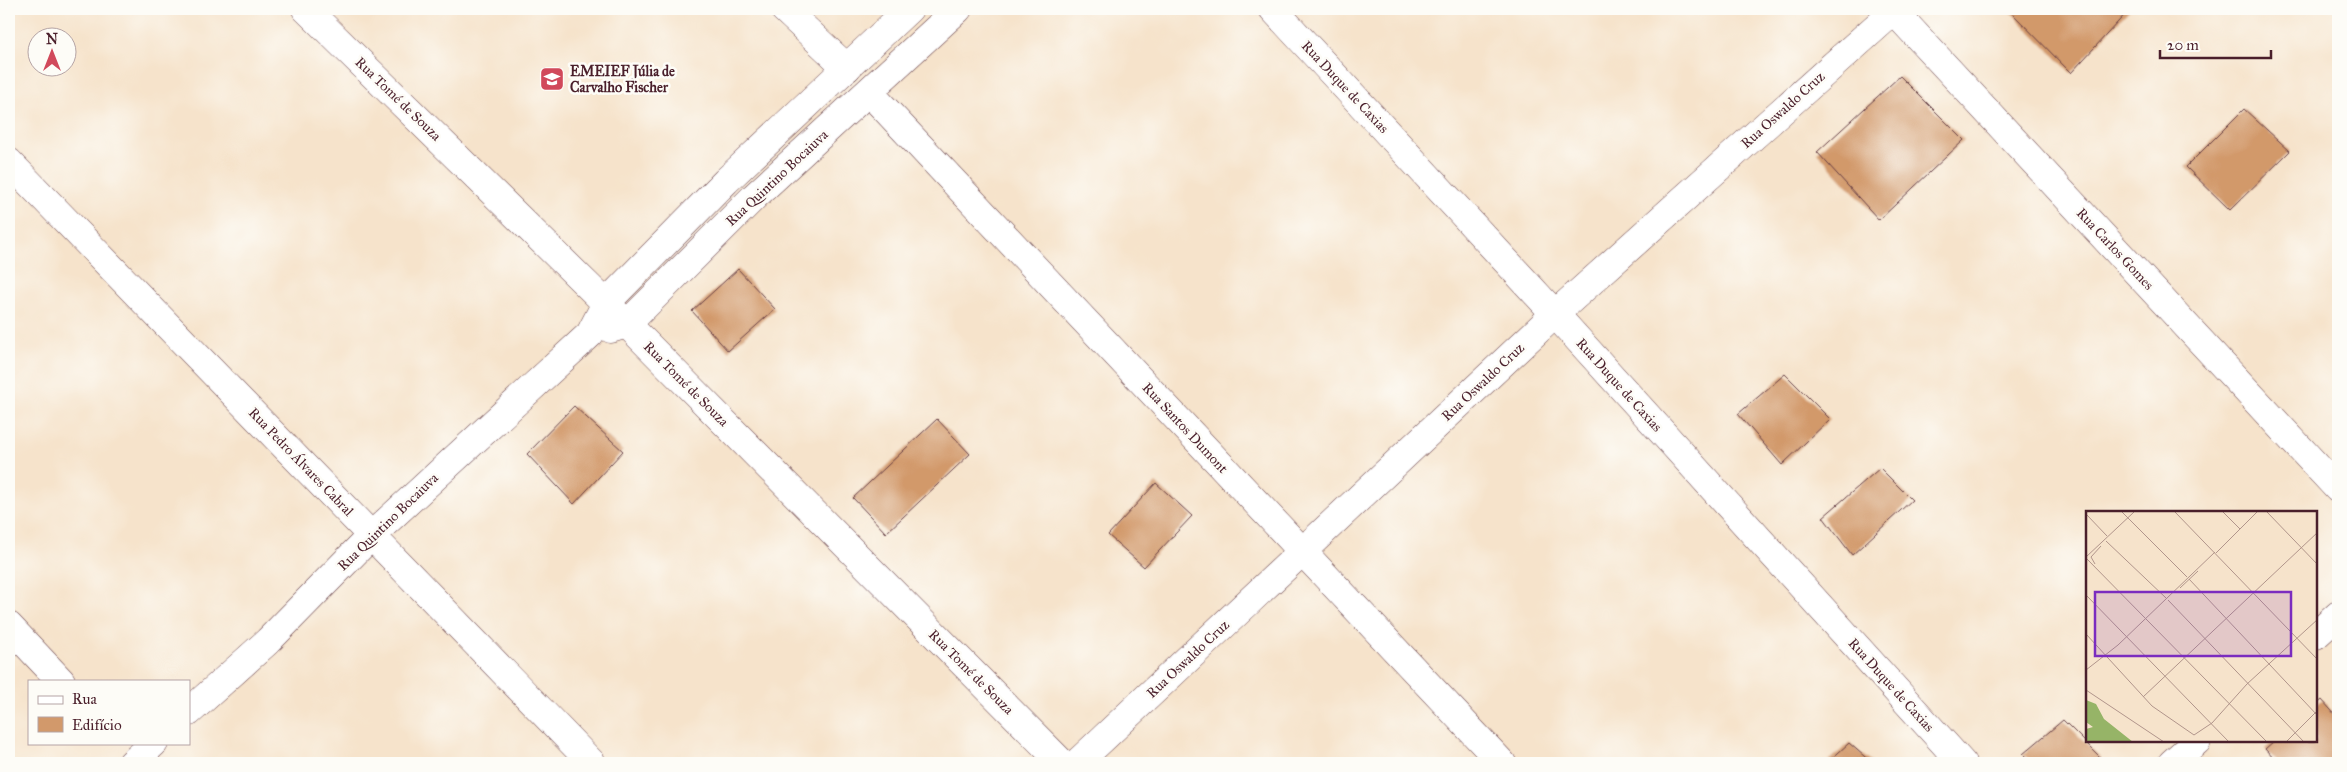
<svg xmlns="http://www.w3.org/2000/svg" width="2347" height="772" font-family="'IM FELL Great Primer',serif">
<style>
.building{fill:#d2996b}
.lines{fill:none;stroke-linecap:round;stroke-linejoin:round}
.street-casing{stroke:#643c43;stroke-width:29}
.street{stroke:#fff;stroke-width:28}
.labels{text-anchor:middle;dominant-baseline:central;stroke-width:5;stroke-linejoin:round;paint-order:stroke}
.poi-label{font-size:14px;font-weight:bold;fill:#4a1f2b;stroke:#fdfcf7;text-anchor:start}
.street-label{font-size:14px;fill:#4a1f2b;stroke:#fdfcf7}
.inset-road{fill:none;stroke:#b1958b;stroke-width:1}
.view{fill:#7b2cbf;fill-opacity:0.15;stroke:#7b2cbf;stroke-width:2.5}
.inset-edge{fill:none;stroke:#4a1f2b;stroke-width:2.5}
</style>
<rect width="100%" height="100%" fill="#fdfcf7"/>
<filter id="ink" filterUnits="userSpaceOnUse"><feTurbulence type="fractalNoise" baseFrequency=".02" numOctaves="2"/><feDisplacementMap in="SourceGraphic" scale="10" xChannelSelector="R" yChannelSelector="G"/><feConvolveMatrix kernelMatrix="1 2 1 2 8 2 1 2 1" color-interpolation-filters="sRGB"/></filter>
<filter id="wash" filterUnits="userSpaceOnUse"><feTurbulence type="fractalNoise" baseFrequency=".0096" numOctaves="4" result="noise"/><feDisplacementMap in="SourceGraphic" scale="20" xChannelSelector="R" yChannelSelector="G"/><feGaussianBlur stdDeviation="1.12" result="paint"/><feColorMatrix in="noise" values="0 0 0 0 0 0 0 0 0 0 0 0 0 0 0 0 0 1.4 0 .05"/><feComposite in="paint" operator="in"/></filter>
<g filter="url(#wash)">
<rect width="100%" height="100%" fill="#f6e3cb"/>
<g id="blocks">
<!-- building -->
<g class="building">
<polygon points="2008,9 2130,9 2071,73"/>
<polygon points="1900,76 1964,140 1879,220 1817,152"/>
<polygon points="2244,109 2290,151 2230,210 2186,167"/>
<polygon points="738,269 775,309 728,351 692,311"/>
<polygon points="1785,374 1830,419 1782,465 1738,414"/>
<polygon points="574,406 623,451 574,504 527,454"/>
<polygon points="937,419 970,454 886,533 853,498"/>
<polygon points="1880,468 1912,500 1852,555 1823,517"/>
<polygon points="1156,483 1192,516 1144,567 1108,535"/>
<polygon points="2322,700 2338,718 2338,763 2278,763 2265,749 2274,741 2316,741 2316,705"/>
<polygon points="2063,720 2100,757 2094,763 2032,763 2023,754"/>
<polygon points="1849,743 1872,763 1827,763"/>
</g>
</g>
</g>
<g filter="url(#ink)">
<use href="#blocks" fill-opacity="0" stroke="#643c43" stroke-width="1"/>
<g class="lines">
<defs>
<g id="street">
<polyline points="306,9 627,324 1062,763"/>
<polyline points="784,9 847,68"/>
<polyline points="1273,9 1555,314 1962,763"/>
<polyline points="1892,9 2338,489"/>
<polyline points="869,92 1502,763"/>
<polyline points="9,162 592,763"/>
<polyline points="611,329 627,324 755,196 958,9"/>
<polyline points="9,626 61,681"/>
<polyline points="2316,635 2338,615"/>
<polyline points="189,712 268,641 372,535 590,334 606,303 726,181 909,9"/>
<polyline points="132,763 154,743"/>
<polyline points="1077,763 1555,314 1896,9"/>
<polyline points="2172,763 2197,741"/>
</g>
</defs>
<!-- street casing -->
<use href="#street" class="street-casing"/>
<!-- street -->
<use href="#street" class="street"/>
</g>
</g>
<!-- icons -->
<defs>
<symbol id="school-square" viewBox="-11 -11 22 22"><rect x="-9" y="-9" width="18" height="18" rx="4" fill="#d1495b" stroke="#fdfcf7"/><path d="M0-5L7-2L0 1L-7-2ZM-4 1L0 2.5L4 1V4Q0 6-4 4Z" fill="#fff"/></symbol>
</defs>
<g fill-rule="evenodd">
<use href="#school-square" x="538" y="65" width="28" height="28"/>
</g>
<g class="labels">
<!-- poi labels -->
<g class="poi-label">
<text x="570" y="71">EMEIEF Júlia de<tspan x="570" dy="16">Carvalho Fischer</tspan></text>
</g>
<!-- street labels -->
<g class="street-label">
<text transform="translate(1345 87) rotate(47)">Rua Duque de Caxias</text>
<text transform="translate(398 99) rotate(44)">Rua Tomé de Souza</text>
<text transform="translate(1783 110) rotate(-42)">Rua Oswaldo Cruz</text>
<text transform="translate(777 178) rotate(-43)">Rua Quintino Bocaiuva</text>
<text transform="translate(2115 249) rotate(47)">Rua Carlos Gomes</text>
<text transform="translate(1483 382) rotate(-43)">Rua Oswaldo Cruz</text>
<text transform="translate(686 384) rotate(45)">Rua Tomé de Souza</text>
<text transform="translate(1619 385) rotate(48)">Rua Duque de Caxias</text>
<text transform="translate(1185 428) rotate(47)">Rua Santos Dumont</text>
<text transform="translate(301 462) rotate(46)">Rua Pedro Álvares Cabral</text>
<text transform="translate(388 522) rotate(-44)">Rua Quintino Bocaiuva</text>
<text transform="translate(1188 659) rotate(-43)">Rua Oswaldo Cruz</text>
<text transform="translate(971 672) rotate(45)">Rua Tomé de Souza</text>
<text transform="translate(1891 685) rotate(48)">Rua Duque de Caxias</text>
</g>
</g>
<!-- overview -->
<g transform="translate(2086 511)">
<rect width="231" height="231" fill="#f6e3cb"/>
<path d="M0 189 10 193 18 208 47 231H0V218L7 216 0 211Z" fill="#96b467"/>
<path class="inset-road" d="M36 1 101 66M89 1 232 149M137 1 154 18M181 1 232 54M0 3 21 25M20 30 80 87M130 42 171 1M0 46 48 1M0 47 181 231M9 53 5 46 15 35M103 68 232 205M94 77 112 60M0 84 143 231M82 89 218 231M0 123 66 195 108 224 126 212 161 173 232 108M0 159 32 134 129 41M0 179 78 231M57 186 232 21M200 231 230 201"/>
<path class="view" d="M9 81H205V145H9Z"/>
<rect width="231" height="231" class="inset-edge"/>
</g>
<!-- margin -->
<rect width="2347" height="772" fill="none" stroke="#fdfcf7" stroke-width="30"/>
<!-- legend -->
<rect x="28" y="680" width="162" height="65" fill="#fdfcf7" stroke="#b5a4a5"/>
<rect x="38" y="696" width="25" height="8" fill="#ffffff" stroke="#b5a4a5"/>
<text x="72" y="704" font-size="15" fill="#4a1f2b">Rua</text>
<rect x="38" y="717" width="25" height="15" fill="#d2996b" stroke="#b5a4a5"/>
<text x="72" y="730" font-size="15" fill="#4a1f2b">Edifício</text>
<!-- north arrow -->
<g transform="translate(52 52)"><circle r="24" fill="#fdfcf7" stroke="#b5a4a5"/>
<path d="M0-4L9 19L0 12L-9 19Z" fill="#d1495b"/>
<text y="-8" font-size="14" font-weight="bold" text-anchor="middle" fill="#4a1f2b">N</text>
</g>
<!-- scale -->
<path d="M2160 50v8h111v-8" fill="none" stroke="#4a1f2b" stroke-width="2.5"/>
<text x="2167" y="50" font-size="15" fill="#4a1f2b" stroke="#fdfcf7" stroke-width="4" paint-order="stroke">20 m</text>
</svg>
